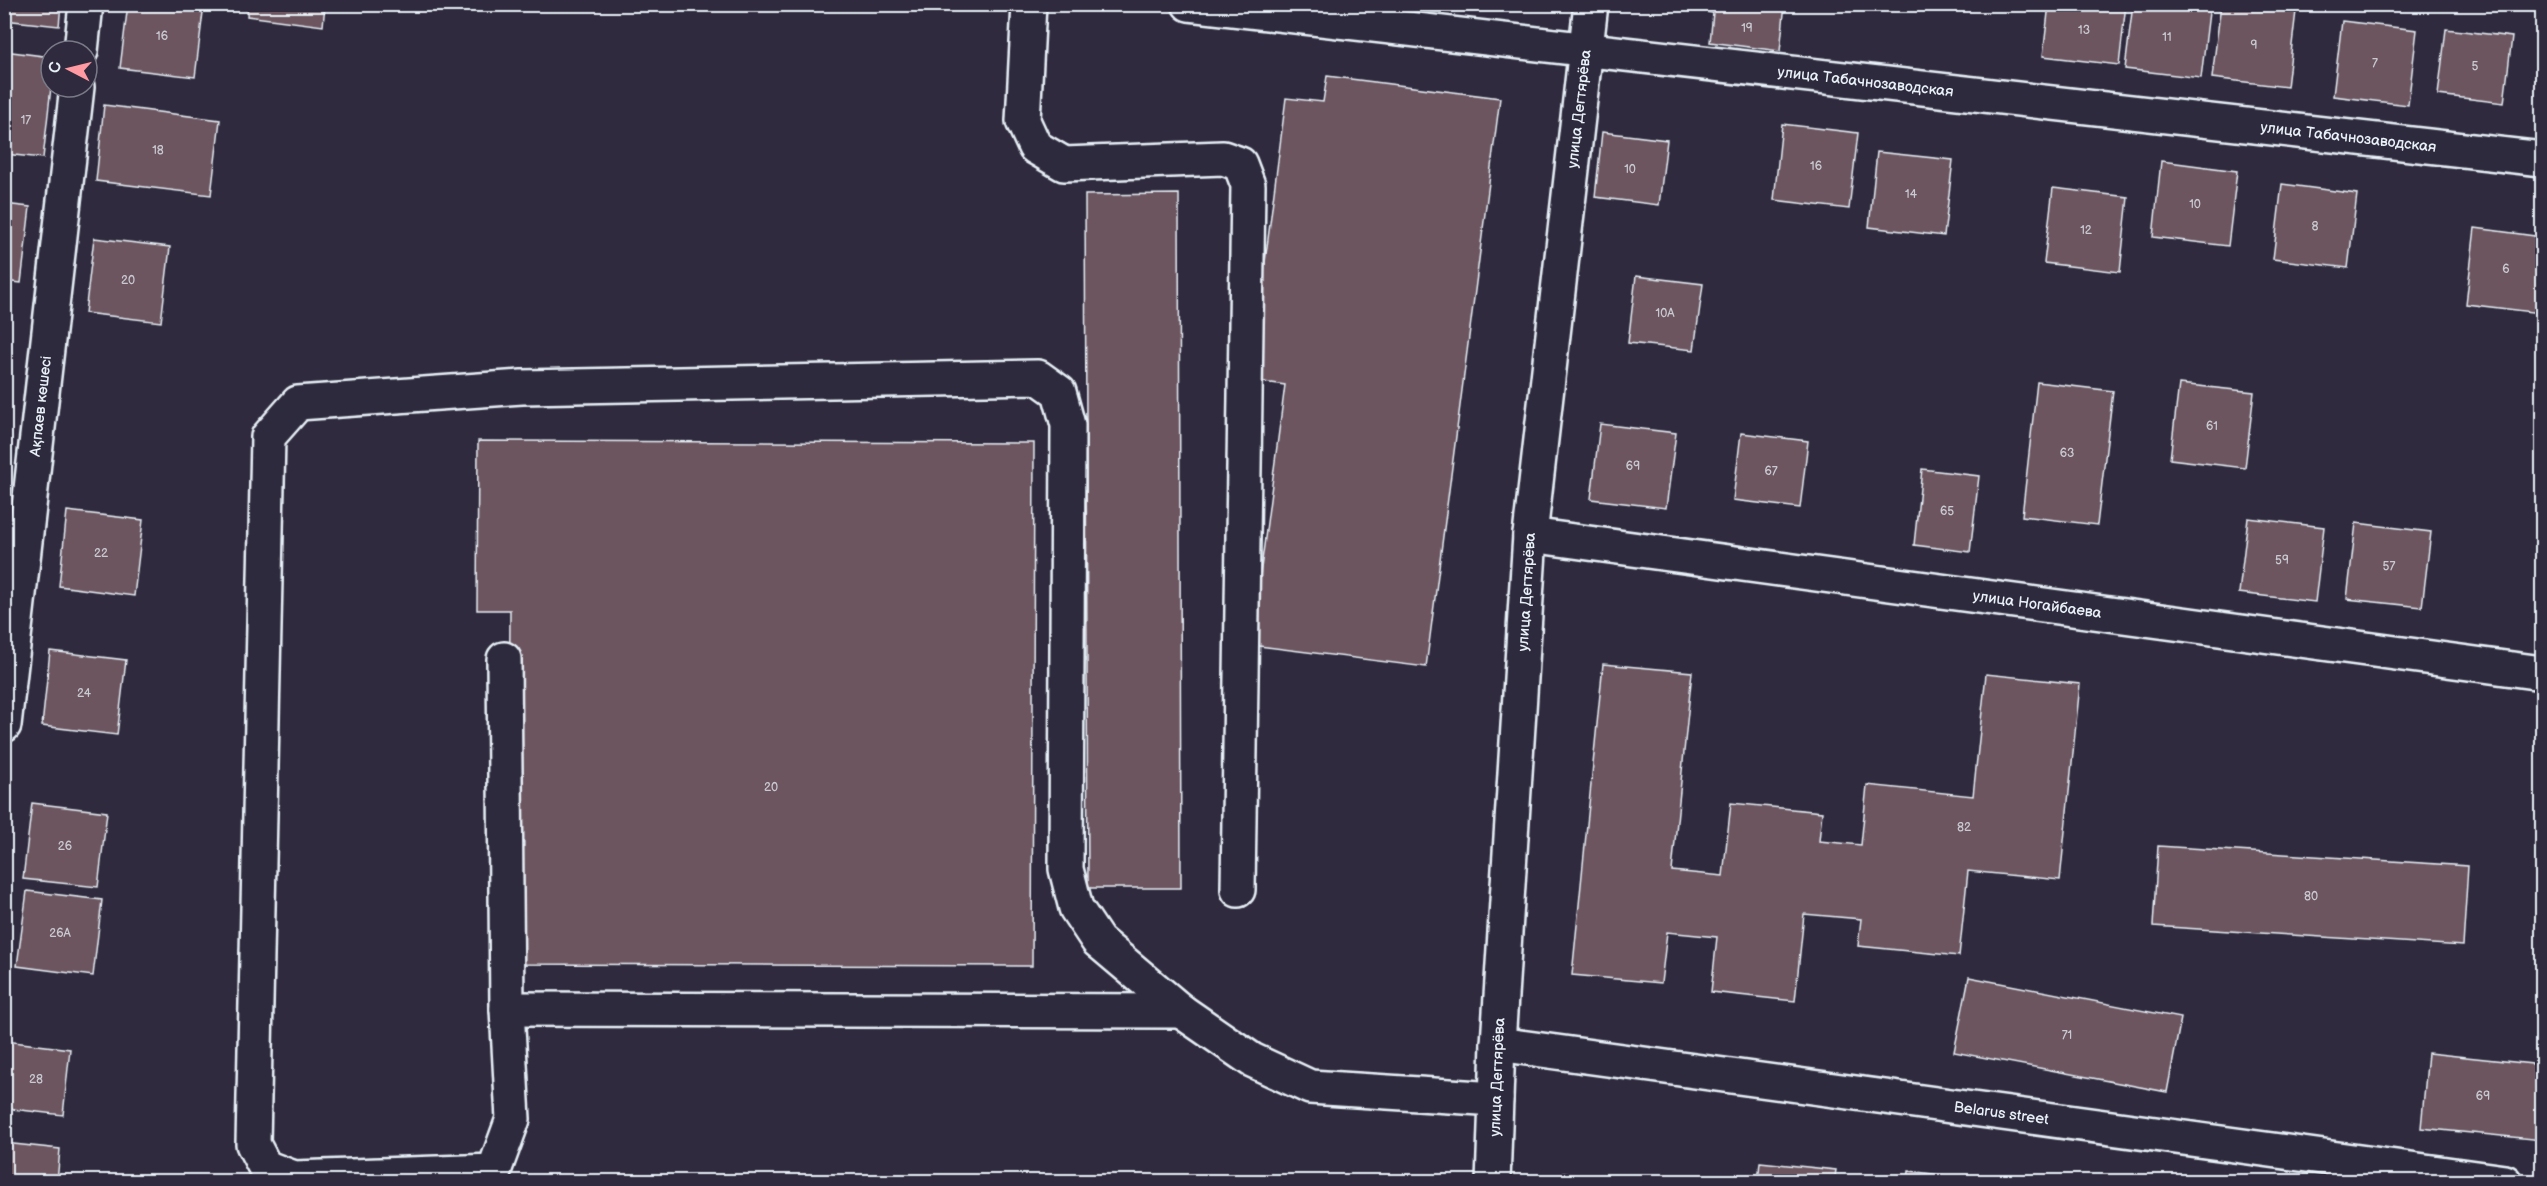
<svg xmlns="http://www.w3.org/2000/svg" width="2547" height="1186" font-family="'Balsamiq Sans',sans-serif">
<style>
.building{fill:#6c545f;stroke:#e8f1f8;stroke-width:1.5}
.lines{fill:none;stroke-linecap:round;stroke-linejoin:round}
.minor-casing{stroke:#e8f1f8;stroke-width:38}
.minor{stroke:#2f2a3d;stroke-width:33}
.labels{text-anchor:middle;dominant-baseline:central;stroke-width:6;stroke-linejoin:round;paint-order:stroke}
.number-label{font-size:12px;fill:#c9cad2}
.street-label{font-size:15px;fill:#e8f1f8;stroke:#2f2a3d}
</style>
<rect width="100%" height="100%" fill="#2f2a3d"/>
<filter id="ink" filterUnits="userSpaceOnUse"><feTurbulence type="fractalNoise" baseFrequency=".0167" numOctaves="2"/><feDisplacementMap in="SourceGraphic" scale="12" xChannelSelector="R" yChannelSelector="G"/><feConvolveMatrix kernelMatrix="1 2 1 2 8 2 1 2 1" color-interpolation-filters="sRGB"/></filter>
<g filter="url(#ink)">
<!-- building -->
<g class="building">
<polygon points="4,4 61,4 59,26 4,20"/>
<polygon points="128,4 204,4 195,77 120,68"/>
<polygon points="248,4 325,4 323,26 247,16"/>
<polygon points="1656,4 1785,4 1780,51 1710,42 1713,13"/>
<polygon points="2049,4 2126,4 2119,65 2043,56"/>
<polygon points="2133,4 2210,4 2201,78 2125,69"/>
<polygon points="2221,4 2296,11 2287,87 2212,78"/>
<polygon points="2342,21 2417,30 2408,105 2333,96"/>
<polygon points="2446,29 2512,37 2504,103 2438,95"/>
<polygon points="4,51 51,57 51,87 43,158 4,154"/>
<polygon points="1327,76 1500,98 1426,667 1251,645 1285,385 1250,380 1286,98 1323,102"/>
<polygon points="104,105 220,120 211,195 96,181"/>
<polygon points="1782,124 1858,133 1849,209 1774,200"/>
<polygon points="1602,132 1667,140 1659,205 1595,197"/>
<polygon points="1877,152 1953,160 1944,236 1869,227"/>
<polygon points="2161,161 2237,171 2228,246 2153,237"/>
<polygon points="2282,184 2357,194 2348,268 2273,259"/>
<polygon points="2053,188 2128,197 2120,272 2044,263"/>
<polygon points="1179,194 1181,888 1088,888 1085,195"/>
<polygon points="4,204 30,207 21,283 4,281"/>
<polygon points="2475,228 2542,237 2541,313 2466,304"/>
<polygon points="94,238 170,247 161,322 85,313"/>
<polygon points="1636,276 1703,284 1694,350 1628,343"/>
<polygon points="2037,382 2113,391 2097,525 2022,516"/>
<polygon points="2179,384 2254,392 2245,468 2170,459"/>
<polygon points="1600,424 1676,433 1666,508 1591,499"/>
<polygon points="1741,433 1808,441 1800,508 1733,500"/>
<polygon points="478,441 1034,443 1032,966 508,964 510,610 477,610"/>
<polygon points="1922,469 1979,476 1970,552 1914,545"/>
<polygon points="67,511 143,520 134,596 59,586"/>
<polygon points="2248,518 2324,527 2315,602 2239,593"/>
<polygon points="2356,523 2431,532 2422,607 2347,599"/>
<polygon points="50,651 126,660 117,735 42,726"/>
<polygon points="1603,664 1692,672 1672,871 1723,876 1731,803 1822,812 1819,841 1861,845 1867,785 1973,796 1986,674 2080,684 2060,880 1968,871 1959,956 1858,946 1861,919 1804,914 1795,1001 1711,992 1717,937 1667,932 1661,983 1572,975"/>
<polygon points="32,803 107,812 98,887 23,879"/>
<polygon points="2158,846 2468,866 2463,946 2153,926"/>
<polygon points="27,891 102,900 93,976 17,966"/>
<polygon points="1969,977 2181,1018 2167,1092 1954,1052"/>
<polygon points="5,1041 70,1049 63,1115 4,1108"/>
<polygon points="2428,1053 2542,1065 2542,1140 2421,1128"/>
<polygon points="4,1143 60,1149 57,1182 4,1182"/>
<polygon points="1760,1162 1836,1170 1834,1182 1758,1182"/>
<polygon points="1909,1171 1996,1182 1908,1182"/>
<polygon points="1563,1173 1634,1182 1562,1182"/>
</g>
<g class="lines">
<defs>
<g id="minor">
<polyline points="1029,4 1023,121 1035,147 1064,164 1223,158 1240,164 1248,185 1238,890"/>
<path id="s1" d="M1189 4 2542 159"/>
<polyline points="81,51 86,4"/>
<path id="s2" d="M1530 535 2542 673"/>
<polyline points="504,659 507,1009 513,1119 494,1171 294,1178 265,1167 253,1144 268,437 298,403 522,387 1038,377 1059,392 1068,425 1066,869 1076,908 1098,941 1181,1011 1252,1060 1310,1087 1496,1099"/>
<path id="s3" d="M4 725 77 87"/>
<polyline points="507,1009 1181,1011"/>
<path id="s4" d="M1498 1044 2505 1182"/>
<path id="s5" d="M1493 1182 1498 1044 1530 535 1591 4"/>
</g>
</defs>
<!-- minor casing -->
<use href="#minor" class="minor-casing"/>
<!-- minor -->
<use href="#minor" class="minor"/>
</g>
</g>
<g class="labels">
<!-- number labels -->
<g class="number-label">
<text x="1747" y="28">19</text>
<text x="2084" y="30">13</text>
<text x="162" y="36">16</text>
<text x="2167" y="37">11</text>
<text x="2254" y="45">9</text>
<text x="2375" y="63">7</text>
<text x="2475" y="66">5</text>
<text x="26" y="120">17</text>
<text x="158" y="150">18</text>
<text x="1816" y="166">16</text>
<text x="1630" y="169">10</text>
<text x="1911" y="194">14</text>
<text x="2195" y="204">10</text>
<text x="2315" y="226">8</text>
<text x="2086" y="230">12</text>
<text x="2506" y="269">6</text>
<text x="128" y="280">20</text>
<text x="1665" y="313">10А</text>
<text x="2212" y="426">61</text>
<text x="2067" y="453">63</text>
<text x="1633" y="466">69</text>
<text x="1771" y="471">67</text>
<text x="1947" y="511">65</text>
<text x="101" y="553">22</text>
<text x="2282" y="560">59</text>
<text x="2389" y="566">57</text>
<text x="84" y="693">24</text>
<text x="771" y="787">20</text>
<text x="1964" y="827">82</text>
<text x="65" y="846">26</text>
<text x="2311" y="896">80</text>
<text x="60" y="933">26А</text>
<text x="2067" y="1035">71</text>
<text x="36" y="1079">28</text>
<text x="2483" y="1096">69</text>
</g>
<!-- street labels -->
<g class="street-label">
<text stroke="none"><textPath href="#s1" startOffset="681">улица Табачнозаводская</textPath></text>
<text stroke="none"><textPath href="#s5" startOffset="1077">улица Дегтярёва</textPath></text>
<text stroke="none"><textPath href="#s1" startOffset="1167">улица Табачнозаводская</textPath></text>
<text stroke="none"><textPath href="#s3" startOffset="321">Ақпаев көшесі</textPath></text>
<text stroke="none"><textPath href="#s5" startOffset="591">улица Дегтярёва</textPath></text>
<text stroke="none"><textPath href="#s2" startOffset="512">улица Ногайбаева</textPath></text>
<text stroke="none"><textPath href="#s5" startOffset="105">улица Дегтярёва</textPath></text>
<text stroke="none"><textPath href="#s4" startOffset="508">Belarus street</textPath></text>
</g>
</g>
<!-- margin -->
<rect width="2547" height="1186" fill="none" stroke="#2f2a3d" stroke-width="24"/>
<rect x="12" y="12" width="2523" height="1162" fill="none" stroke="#e8f1f8" stroke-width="2" filter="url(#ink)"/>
<!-- north arrow -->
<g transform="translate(69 69) rotate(277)"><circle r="28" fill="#2f2a3d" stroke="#797a88" stroke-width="1.5"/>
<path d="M0-4.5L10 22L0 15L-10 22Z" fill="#ff9aa2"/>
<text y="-9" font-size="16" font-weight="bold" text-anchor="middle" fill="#e8f1f8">С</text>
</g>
</svg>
